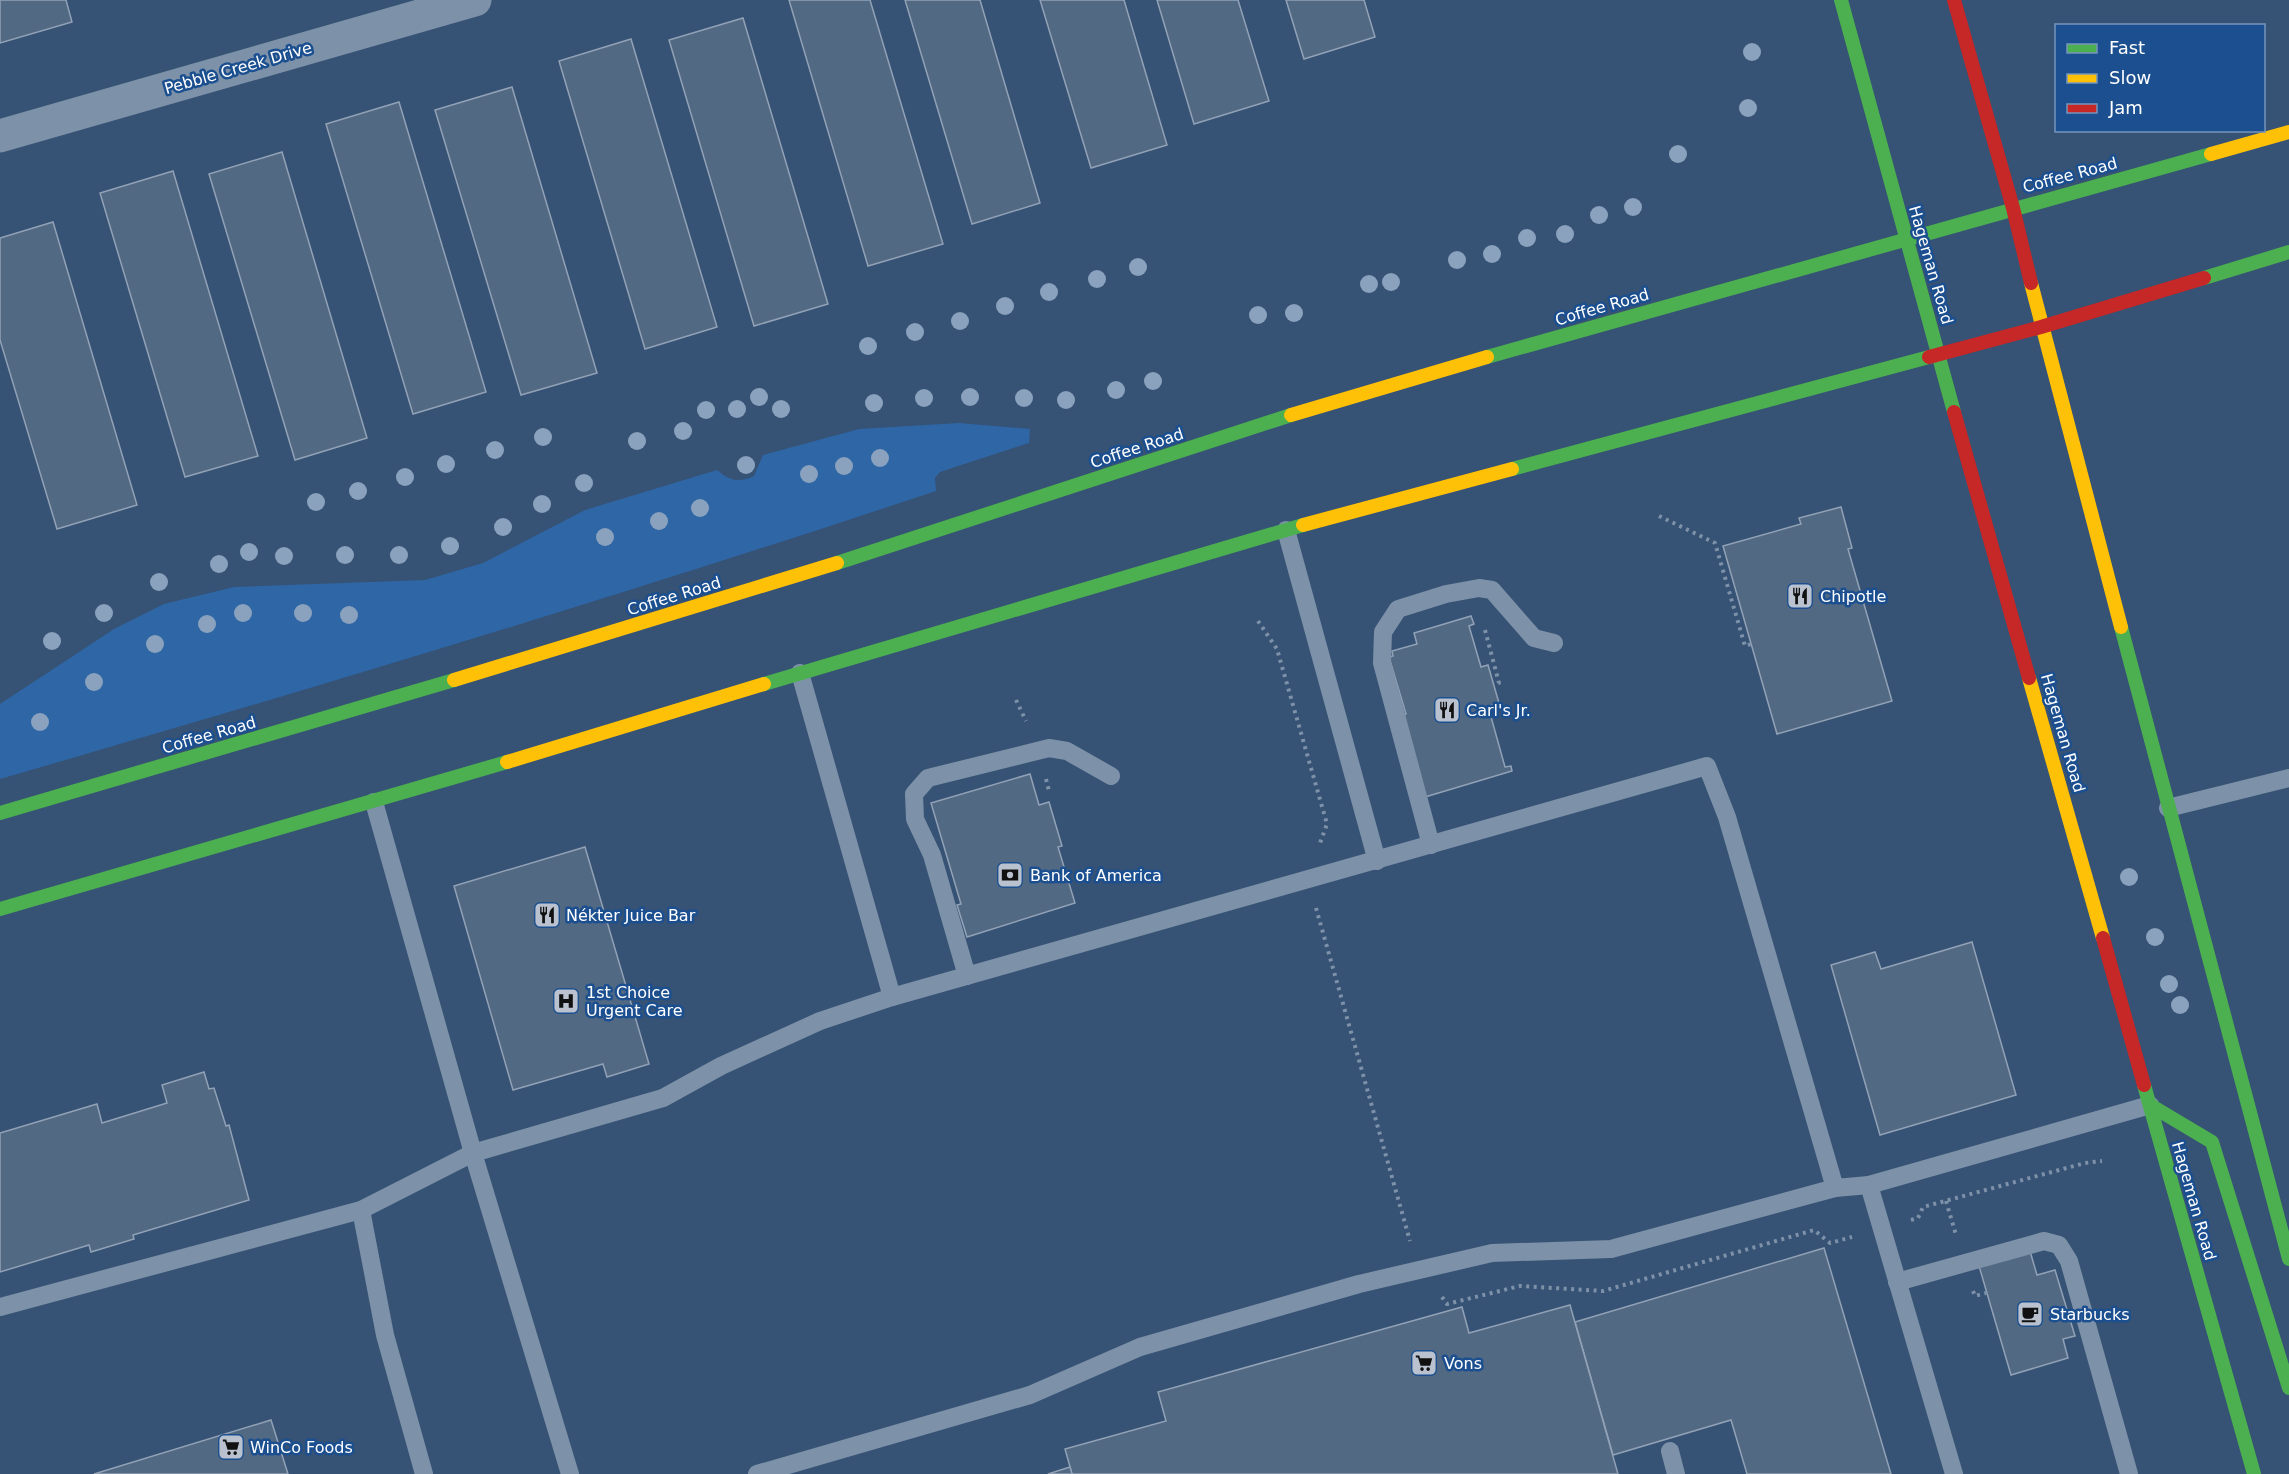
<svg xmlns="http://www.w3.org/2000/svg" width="2289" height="1474" font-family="'DejaVu Sans',sans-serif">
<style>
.green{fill:#2f66a5}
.building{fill:#526984;stroke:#92a2b6;stroke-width:1.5}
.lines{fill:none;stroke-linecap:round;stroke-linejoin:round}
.path{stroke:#7d92a8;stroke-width:4;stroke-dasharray:3 4.5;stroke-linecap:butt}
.lane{stroke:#7d92a8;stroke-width:18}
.street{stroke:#7d92a8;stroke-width:33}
.fast{stroke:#4caf50;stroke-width:14}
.slow{stroke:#ffc107;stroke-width:14}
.jam{stroke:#c62828;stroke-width:14}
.tree{fill:#8aa2be}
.labels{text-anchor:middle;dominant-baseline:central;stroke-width:5;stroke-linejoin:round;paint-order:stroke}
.street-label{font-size:16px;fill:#fff;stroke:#1b4f8f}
.poi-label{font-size:16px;fill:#fff;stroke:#1b4f8f;text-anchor:start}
</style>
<rect width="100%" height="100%" fill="#365274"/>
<!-- green -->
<path class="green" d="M959 423 1030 429 1029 443 940 472 935 478 936 491C624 595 315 688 0 779V704L114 629 164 604 234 587 425 580 483 563 585 510 717 470C730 481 739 483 754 476L763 455 859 429Z"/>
<!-- building -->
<g class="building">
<polygon points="0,0 66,0 72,22 0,43"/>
<polygon points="789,0 870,0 943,244 868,266"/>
<polygon points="905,0 980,0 1040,203 972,224"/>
<polygon points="1040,0 1124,0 1167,145 1091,168"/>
<polygon points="1157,0 1238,0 1269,101 1194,124"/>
<polygon points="1286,0 1364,0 1375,37 1304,59"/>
<polygon points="743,18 828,304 754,326 669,40"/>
<polygon points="631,39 717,327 645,349 559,61"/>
<polygon points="512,87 597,373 521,395 435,110"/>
<polygon points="399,102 486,392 413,414 326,124"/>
<polygon points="282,152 367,438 295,460 209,174"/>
<polygon points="173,171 258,456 185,477 100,193"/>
<polygon points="53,222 137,505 57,529 0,340 0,238"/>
<polygon points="1841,507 1852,548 1848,549 1892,701 1777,734 1723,546 1801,524 1799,518"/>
<polygon points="1471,616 1474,624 1469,626 1481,667 1488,665 1499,703 1488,706 1505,767 1511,766 1512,771 1425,797 1402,715 1406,714 1389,657 1393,656 1392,651 1417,644 1414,633"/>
<polygon points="1030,774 1039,805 1049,802 1062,846 1058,847 1075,903 967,937 957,905 961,904 931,803"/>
<polygon points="585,847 649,1064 607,1077 603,1064 513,1090 454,886"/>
<polygon points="1972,942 2016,1095 1880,1135 1831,965 1875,952 1881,969"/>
<polygon points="204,1072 209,1089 214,1088 226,1126 229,1125 249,1200 133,1235 134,1239 91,1252 89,1245 0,1272 0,1133 97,1104 102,1123 167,1103 162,1085"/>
<polygon points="1824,1248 1891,1474 1747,1474 1731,1420 1613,1455 1575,1322"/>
<polygon points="2030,1251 2037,1275 2055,1270 2075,1336 2063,1339 2068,1358 2011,1375 1979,1266"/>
<polygon points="1570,1305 1618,1474 1072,1474 1065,1449 1166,1421 1158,1392 1462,1307 1469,1333"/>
<polygon points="271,1420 288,1474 94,1474"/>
<polygon points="1070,1467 1072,1474 1048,1474"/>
</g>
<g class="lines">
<!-- path -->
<g class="path">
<polyline points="1659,516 1715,543 1745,646 1751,644"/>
<polyline points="1258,621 1277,649 1327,824 1320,843"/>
<polyline points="1485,630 1499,683 1494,684"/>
<polyline points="1016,700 1026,721"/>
<polyline points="1046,779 1049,791"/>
<polyline points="1316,908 1410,1241"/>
<polyline points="1946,1201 1956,1235"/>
<polyline points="1911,1220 1918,1218 1923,1207 2085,1163 2102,1161"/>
<polyline points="1973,1291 1975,1296 1986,1293"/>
<polyline points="1442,1297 1447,1304 1520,1286 1603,1291 1814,1230 1830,1243 1852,1237"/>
</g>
<!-- lane -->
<g class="lane">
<polyline points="1286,530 1377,861"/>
<polyline points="800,673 892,997"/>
<polyline points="374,802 473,1153 570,1474"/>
<polyline points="2168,808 2289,778"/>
<polyline points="1431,845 1382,663 1383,632 1398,609 1446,594 1479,588 1492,590 1534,638 1554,643"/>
<polyline points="967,976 932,855 915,819 914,794 928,778 1049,748 1067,751 1111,776"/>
<polyline points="1869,1185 1954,1474"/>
<polyline points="361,1210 385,1335 424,1474"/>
<polyline points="1897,1282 2044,1241 2059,1245 2069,1261 2129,1474"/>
<polyline points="0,1307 361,1210 473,1153 663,1098 721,1066 820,1021 892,997 1707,766 1727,817 1835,1188"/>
<polyline points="1670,1451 1676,1474"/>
<polyline points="757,1474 1030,1395 1140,1347 1359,1284 1492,1253 1611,1249 1835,1188 1869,1185 2150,1105"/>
</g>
<!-- street -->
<polyline class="street" points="0,136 475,0"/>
<!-- fast -->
<g class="fast">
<polyline points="1841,0 1954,412"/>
<polyline points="2204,278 2289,252"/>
<polyline points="1487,357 2211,154"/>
<polyline points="1512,469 1929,357"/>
<polyline points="837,563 1291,415"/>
<polyline points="2121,627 2289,1259"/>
<polyline points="764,684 1303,525"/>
<polyline points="0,813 454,680"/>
<polyline points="0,909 507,762"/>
<polyline points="2144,1085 2254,1474"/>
<polyline points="2150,1105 2212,1142 2289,1388"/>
</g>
<!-- slow -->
<g class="slow">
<polyline points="2211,154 2289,132"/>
<polyline points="2031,283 2121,627"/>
<polyline points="1291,415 1487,357"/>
<polyline points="1303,525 1512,469"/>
<polyline points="2029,678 2103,938"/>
<polyline points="454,680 837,563"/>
<polyline points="507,762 764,684"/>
</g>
<!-- jam -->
<g class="jam">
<polyline points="1954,0 2013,208 2031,283"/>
<polyline points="1929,357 2041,327 2204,278"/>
<polyline points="1954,412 2029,678"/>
<polyline points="2103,938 2144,1085"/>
</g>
</g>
<!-- trees -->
<g class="tree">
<circle cx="1752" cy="52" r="9"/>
<circle cx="1748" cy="108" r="9"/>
<circle cx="1678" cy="154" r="9"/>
<circle cx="1633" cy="207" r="9"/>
<circle cx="1599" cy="215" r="9"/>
<circle cx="1565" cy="234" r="9"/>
<circle cx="1527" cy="238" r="9"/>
<circle cx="1492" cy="254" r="9"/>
<circle cx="1457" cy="260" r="9"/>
<circle cx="1138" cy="267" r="9"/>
<circle cx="1097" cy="279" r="9"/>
<circle cx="1391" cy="282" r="9"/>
<circle cx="1369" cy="284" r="9"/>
<circle cx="1049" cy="292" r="9"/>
<circle cx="1005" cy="306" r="9"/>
<circle cx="1294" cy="313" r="9"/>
<circle cx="1258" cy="315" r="9"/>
<circle cx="960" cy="321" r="9"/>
<circle cx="915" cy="332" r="9"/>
<circle cx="868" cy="346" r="9"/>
<circle cx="1153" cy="381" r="9"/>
<circle cx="1116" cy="390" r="9"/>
<circle cx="759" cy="397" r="9"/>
<circle cx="970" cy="397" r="9"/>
<circle cx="924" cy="398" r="9"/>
<circle cx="1024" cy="398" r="9"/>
<circle cx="1066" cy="400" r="9"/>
<circle cx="874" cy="403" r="9"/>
<circle cx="737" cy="409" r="9"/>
<circle cx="781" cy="409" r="9"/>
<circle cx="706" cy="410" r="9"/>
<circle cx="683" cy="431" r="9"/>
<circle cx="543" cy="437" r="9"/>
<circle cx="637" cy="441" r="9"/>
<circle cx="495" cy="450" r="9"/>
<circle cx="880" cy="458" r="9"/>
<circle cx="446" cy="464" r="9"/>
<circle cx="746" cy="465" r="9"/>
<circle cx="844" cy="466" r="9"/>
<circle cx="809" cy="474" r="9"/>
<circle cx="405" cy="477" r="9"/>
<circle cx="584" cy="483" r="9"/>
<circle cx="358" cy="491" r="9"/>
<circle cx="316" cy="502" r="9"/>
<circle cx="542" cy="504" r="9"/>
<circle cx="700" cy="508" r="9"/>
<circle cx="659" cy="521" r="9"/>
<circle cx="503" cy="527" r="9"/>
<circle cx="605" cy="537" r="9"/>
<circle cx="450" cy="546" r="9"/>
<circle cx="249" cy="552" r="9"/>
<circle cx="345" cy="555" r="9"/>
<circle cx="399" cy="555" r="9"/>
<circle cx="284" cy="556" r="9"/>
<circle cx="219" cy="564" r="9"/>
<circle cx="159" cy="582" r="9"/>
<circle cx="104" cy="613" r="9"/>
<circle cx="243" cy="613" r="9"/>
<circle cx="303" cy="613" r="9"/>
<circle cx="349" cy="615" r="9"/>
<circle cx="207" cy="624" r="9"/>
<circle cx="52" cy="641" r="9"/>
<circle cx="155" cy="644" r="9"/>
<circle cx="94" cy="682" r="9"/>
<circle cx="40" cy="722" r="9"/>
<circle cx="2129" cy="877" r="9"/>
<circle cx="2155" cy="937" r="9"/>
<circle cx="2169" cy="984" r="9"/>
<circle cx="2180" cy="1005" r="9"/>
</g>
<!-- icons -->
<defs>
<symbol id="restaurant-square" viewBox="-11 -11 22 22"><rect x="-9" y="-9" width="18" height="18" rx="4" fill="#b9c2ce" stroke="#1b4f8f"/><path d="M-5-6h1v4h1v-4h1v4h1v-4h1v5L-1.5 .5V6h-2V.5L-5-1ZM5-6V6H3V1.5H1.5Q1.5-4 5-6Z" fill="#111"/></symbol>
<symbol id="bank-square" viewBox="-11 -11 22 22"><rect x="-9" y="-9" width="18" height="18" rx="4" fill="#b9c2ce" stroke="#1b4f8f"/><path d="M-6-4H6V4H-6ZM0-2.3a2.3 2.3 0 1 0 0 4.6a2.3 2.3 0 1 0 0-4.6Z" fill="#111"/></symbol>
<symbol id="hospital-square" viewBox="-11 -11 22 22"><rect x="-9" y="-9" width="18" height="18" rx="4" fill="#b9c2ce" stroke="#1b4f8f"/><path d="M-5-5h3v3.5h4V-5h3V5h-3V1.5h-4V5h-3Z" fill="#111"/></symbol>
<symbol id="cafe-square" viewBox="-11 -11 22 22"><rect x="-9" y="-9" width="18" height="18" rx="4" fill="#b9c2ce" stroke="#1b4f8f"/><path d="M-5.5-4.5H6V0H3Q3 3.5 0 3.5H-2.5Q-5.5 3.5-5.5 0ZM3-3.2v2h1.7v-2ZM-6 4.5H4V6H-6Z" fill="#111"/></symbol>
<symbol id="supermarket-square" viewBox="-11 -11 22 22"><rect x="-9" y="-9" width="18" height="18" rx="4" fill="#b9c2ce" stroke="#1b4f8f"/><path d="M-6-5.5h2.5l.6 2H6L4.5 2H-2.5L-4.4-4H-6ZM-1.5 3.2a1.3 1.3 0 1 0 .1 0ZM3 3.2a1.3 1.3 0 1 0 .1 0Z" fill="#111"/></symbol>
</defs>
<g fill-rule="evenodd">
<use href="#restaurant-square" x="1785" y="581" width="30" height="30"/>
<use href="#restaurant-square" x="1432" y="695" width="30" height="30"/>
<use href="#bank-square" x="995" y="860" width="30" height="30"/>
<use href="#restaurant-square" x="532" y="900" width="30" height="30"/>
<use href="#hospital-square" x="551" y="986" width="30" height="30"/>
<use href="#cafe-square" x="2015" y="1299" width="30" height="30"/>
<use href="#supermarket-square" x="1409" y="1348" width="30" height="30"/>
<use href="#supermarket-square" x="216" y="1432" width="30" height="30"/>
</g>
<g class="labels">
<!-- street labels -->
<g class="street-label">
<text transform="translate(238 68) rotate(-16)">Pebble Creek Drive</text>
<text transform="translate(2070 175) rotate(-15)">Coffee Road</text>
<text transform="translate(1931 265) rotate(74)">Hageman Road</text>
<text transform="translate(1602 307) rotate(-16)">Coffee Road</text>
<text transform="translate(1137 448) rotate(-18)">Coffee Road</text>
<text transform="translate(674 596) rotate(-17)">Coffee Road</text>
<text transform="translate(2063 733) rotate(74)">Hageman Road</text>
<text transform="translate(209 735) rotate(-16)">Coffee Road</text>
<text transform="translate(2194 1201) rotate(74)">Hageman Road</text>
</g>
<!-- poi labels -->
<g class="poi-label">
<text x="1820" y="596">Chipotle</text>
<text x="1466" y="710">Carl's Jr.</text>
<text x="1030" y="875">Bank of America</text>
<text x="566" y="915">Nékter Juice Bar</text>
<text x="586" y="992">1st Choice<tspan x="586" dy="18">Urgent Care</tspan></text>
<text x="2050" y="1314">Starbucks</text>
<text x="1444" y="1363">Vons</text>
<text x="250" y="1447">WinCo Foods</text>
</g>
</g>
<!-- legend -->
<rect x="2055" y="24" width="210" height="108" fill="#1b4f8f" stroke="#7695bc" stroke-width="1.5"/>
<rect x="2067" y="44" width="30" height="9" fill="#4caf50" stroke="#7695bc" stroke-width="1.5"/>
<text x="2109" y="54" font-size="18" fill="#ffffff">Fast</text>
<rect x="2067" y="74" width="30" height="9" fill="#ffc107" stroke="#7695bc" stroke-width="1.5"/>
<text x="2109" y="84" font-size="18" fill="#ffffff">Slow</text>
<rect x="2067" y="104" width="30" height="9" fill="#c62828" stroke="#7695bc" stroke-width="1.5"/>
<text x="2109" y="114" font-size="18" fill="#ffffff">Jam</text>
</svg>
